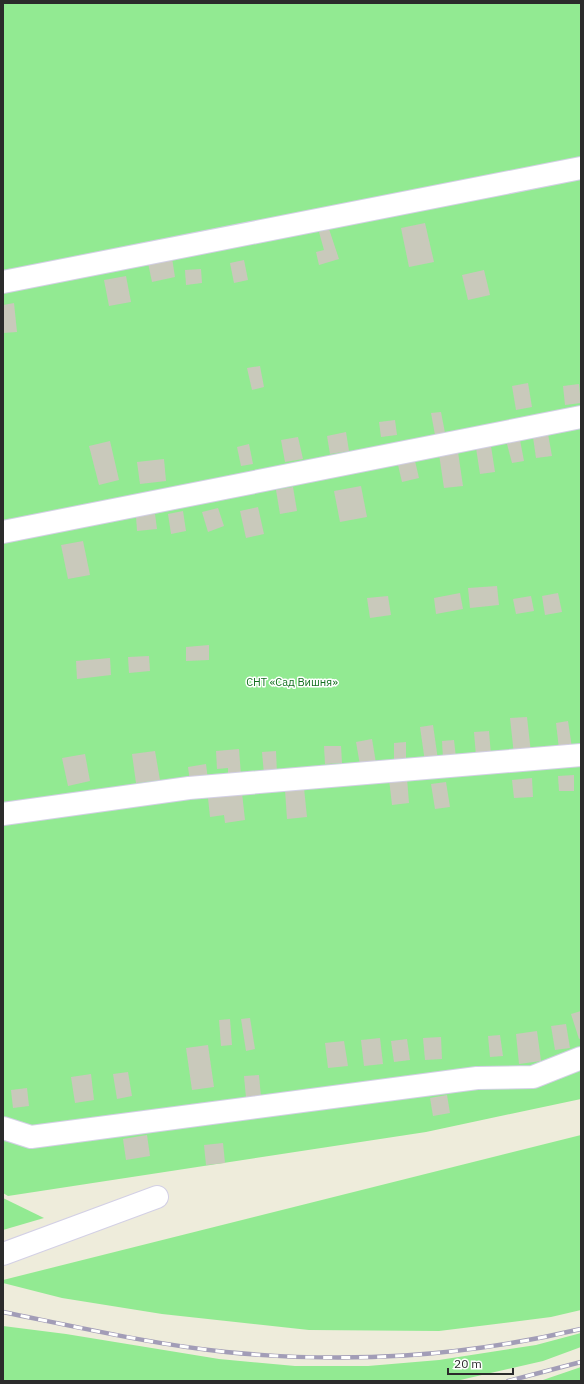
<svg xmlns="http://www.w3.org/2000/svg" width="584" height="1384" font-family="'IBM Plex Sans',sans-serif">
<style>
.green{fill:#92ea92}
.building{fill:#c9c9bb}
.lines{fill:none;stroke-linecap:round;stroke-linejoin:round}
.minor-casing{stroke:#d3d0e5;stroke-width:24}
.minor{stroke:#fff;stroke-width:22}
.rail-casing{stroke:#a29db7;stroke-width:4.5}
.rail{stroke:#fff;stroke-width:3;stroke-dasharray:9;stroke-linecap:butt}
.labels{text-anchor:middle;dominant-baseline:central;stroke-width:3;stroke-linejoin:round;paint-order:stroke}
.park-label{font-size:11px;fill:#136f1f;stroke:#fff}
</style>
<rect width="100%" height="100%" fill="#eeecdb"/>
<!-- green -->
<g class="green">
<polygon points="3,3 581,3 581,1099 426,1132 8,1196 3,1193"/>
<polygon points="581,1135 581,1310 551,1317 439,1331 309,1330 162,1314 62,1298 3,1283 3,1280"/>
<polygon points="3,1198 44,1218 3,1230"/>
<polygon points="3,1326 66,1334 219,1359 295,1366 368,1366 439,1360 536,1345 581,1333 581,1347 543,1361 456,1381 3,1381"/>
<polygon points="581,1367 581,1381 540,1381"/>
</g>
<!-- building -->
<g class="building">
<polygon points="425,223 434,262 409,267 401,228"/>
<polygon points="329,229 339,259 319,265 316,252 324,250 319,232"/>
<polygon points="172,258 175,277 152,282 148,263"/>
<polygon points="244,260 248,280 234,283 230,263"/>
<polygon points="201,269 202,283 186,285 185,270"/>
<polygon points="484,270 490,295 468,300 462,275"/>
<polygon points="126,276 131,302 109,306 104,280"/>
<polygon points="14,303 17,332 3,333 3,305"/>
<polygon points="260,366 264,387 252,390 247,368"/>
<polygon points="528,383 532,407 516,410 512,386"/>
<polygon points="579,384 581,403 565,405 563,386"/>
<polygon points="441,412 445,433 435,435 431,413"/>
<polygon points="395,420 397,435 381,437 379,422"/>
<polygon points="346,432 349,451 330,454 327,436"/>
<polygon points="548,434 552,456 536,458 533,437"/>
<polygon points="298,437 303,459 285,462 281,440"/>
<polygon points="520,440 524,461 512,463 507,444"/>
<polygon points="110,441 119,480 99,485 89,446"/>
<polygon points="249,444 253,464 241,466 237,447"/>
<polygon points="491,446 495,472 480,474 476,448"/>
<polygon points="458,452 463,486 444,488 439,454"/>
<polygon points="164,459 166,481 140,484 137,462"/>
<polygon points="415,461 419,478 402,482 398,465"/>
<polygon points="361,486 367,517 340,522 334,491"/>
<polygon points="293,487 297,511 280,514 276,490"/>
<polygon points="258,507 264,534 246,538 240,511"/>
<polygon points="218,508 224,526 208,532 202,512"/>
<polygon points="183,511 186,531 171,534 168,514"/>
<polygon points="155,514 157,529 137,531 136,516"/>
<polygon points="83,541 90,575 68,579 61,545"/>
<polygon points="497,586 499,605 470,608 468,588"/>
<polygon points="460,593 463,609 436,614 434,598"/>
<polygon points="558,593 562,612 545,615 542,596"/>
<polygon points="388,596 391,615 370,618 367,598"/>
<polygon points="531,596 534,611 516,614 513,599"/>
<polygon points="209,645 209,660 186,661 186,647"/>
<polygon points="149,656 150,671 129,673 128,657"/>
<polygon points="110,658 111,675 77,679 76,661"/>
<polygon points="527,717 531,753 514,755 510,718"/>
<polygon points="568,721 572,748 559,749 556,723"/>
<polygon points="433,725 438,760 425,762 420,727"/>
<polygon points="489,731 491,755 476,756 474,732"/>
<polygon points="372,739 376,763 360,765 356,742"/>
<polygon points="454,740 456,758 443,759 442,741"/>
<polygon points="406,742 406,763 394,763 394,743"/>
<polygon points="324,746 341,746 342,763 325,764"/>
<polygon points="239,749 241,775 228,776 228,768 217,769 216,751"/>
<polygon points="155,751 160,780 136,783 132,754"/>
<polygon points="276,751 277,774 264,774 262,752"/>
<polygon points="85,754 90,781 68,786 62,758"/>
<polygon points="206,764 208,780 190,782 188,767"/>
<polygon points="574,775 574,791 559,791 558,776"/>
<polygon points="407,778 409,803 392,805 389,779"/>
<polygon points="532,778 533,797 514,798 512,780"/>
<polygon points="446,782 450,807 435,809 431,784"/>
<polygon points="304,788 307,817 287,819 285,790"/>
<polygon points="242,793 245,820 225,823 224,815 210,817 208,798"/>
<polygon points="581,1011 581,1038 579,1039 571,1014"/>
<polygon points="250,1018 255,1049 246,1051 241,1019"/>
<polygon points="230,1019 232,1045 221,1046 219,1020"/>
<polygon points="566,1024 570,1048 555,1050 551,1026"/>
<polygon points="537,1031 541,1061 519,1064 516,1034"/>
<polygon points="500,1035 503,1056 490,1057 488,1036"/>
<polygon points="441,1037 442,1059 425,1060 423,1038"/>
<polygon points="380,1038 383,1064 364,1066 361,1040"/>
<polygon points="407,1039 410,1060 394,1062 391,1041"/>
<polygon points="344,1041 348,1066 328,1068 325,1043"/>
<polygon points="208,1045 214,1087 192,1090 186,1048"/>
<polygon points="128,1072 132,1096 117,1099 113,1074"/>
<polygon points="91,1074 94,1100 75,1103 71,1077"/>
<polygon points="259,1075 261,1097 246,1098 244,1076"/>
<polygon points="27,1088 29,1106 13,1108 11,1090"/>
<polygon points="447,1095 450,1113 433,1116 430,1098"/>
<polygon points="147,1135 150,1156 126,1160 123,1139"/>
<polygon points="223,1143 225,1163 206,1165 204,1145"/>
</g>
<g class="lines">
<defs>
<g id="minor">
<polyline points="3,282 581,168"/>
<polyline points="3,532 581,417"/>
<polyline points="3,814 189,788 581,755"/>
<polyline points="3,1128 31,1137 477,1078 533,1077 581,1058"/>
<polyline points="3,1254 157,1197"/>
</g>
</defs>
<!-- minor casing -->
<use href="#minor" class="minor-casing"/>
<!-- minor -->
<use href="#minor" class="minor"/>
<defs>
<g id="rail">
<path d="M3 1312C77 1327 151 1344 226 1352 348 1364 462 1357 581 1329"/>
<polyline points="508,1381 581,1362"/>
</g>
</defs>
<!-- rail casing -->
<use href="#rail" class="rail-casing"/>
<!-- rail -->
<use href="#rail" class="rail"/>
</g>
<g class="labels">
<!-- park labels -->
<g class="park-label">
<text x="292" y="682">СНТ «Сад Вишня»</text>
</g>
</g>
<!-- border -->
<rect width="584" height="1384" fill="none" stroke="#2b2b2b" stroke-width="8"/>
<!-- scale -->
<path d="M448 1368v6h65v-6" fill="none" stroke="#2b2b2b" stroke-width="2"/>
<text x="454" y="1368" font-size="12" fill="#2b2b2b" stroke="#ffffff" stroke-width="3" paint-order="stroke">20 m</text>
</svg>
